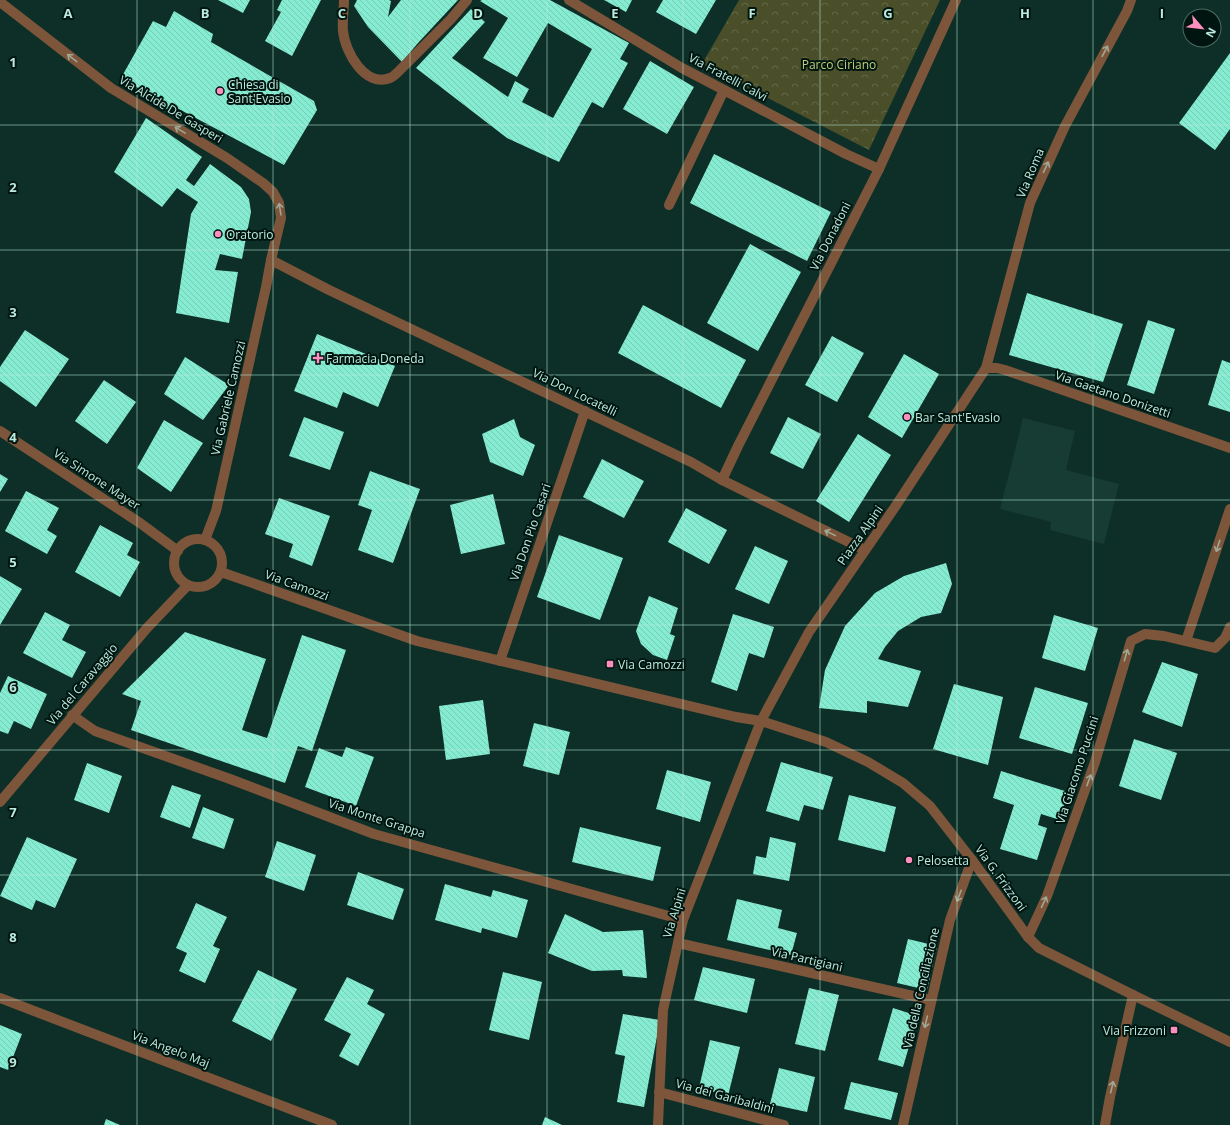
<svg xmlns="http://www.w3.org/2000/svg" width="1230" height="1125" font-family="'Open Sans',sans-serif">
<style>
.built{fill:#163c33}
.park{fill:url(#park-crowns)}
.building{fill:url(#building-back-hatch)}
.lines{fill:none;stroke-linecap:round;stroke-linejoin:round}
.lane{stroke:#7c553b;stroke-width:10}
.street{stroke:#7c553b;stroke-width:10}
.oneway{stroke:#9fa894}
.grid{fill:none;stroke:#bcebdd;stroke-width:1;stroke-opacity:0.55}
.poi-dot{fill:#fe8ebd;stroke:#011510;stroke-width:1.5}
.labels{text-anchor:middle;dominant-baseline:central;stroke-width:4;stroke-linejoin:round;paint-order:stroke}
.park-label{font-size:12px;fill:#c4ce75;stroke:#011510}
.street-label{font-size:12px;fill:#bcebdd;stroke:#011510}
.poi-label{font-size:12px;fill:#bcebdd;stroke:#011510;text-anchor:start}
.grid-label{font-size:13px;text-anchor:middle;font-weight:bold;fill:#bcebdd;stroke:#011510;stroke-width:4;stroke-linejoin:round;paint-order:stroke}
</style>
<defs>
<pattern id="park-crowns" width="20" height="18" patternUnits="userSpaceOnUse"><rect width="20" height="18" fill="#4a4f2a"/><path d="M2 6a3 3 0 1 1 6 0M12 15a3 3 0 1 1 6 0" fill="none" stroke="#626848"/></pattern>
<pattern id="building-back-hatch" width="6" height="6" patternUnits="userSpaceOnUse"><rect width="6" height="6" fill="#85ecd1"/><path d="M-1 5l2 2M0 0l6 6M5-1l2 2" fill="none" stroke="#76cbb4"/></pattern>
</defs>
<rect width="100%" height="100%" fill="#0d2f27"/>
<!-- built -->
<polygon class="built" points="1023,418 1075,431 1066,470 1119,484 1104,544 1050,530 1051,522 1000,509"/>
<!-- park -->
<polygon class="park" points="739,0 940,0 869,150 702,64"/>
<!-- building -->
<g class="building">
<polygon points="218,0 250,0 243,13"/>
<polygon points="282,0 321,0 292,56 265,41 281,12 277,10"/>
<polygon points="357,0 389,0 391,1 388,17 401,0 458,0 418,43 402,62 368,27 354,6"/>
<polygon points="482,0 550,0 629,43 620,59 628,63 603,108 592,102 559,162 507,138 416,68 471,9 485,22 452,58 508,97 515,81 529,89 522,102 553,118 592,49 548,23 517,77 483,58 508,18 480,1"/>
<polygon points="604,0 632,0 626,12"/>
<polygon points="663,0 716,0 696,34 656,12"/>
<polygon points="174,11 213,34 211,42 314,101 317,110 284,165 175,107 168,110 130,82 121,78 153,21 166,27"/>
<polygon points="1230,53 1230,129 1215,150 1179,123"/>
<polygon points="650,61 694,87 667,134 623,109"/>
<polygon points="146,118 202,157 186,180 194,186 210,164 241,187 249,199 251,212 242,259 220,254 215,270 238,272 229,323 176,313 191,214 198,202 177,188 162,207 114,172"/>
<polygon points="714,154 831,212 807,261 690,203"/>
<polygon points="750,244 801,272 758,351 707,323"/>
<polygon points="1027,293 1123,324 1103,382 1009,355"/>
<polygon points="643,305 746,360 721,408 618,353"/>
<polygon points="1148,320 1175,329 1154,394 1127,385"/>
<polygon points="25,330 69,359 36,407 0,381 0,367"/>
<polygon points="317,334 395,366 378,407 343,392 337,408 294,391"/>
<polygon points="832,336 864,353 837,402 805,385"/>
<polygon points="904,354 939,374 902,438 868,417"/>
<polygon points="185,357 229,385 203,420 164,394"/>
<polygon points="1222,360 1230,363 1230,412 1208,405"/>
<polygon points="104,380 136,402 107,444 75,421"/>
<polygon points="304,417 344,432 330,470 289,456"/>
<polygon points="788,417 821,434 803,469 770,453"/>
<polygon points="514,419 520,437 535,445 523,476 490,462 482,434"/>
<polygon points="164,420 203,443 171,492 137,468"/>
<polygon points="858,434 891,455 849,522 816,501"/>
<polygon points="602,459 644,481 624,518 583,497"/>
<polygon points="370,471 420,489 393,563 358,550 372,510 358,505"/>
<polygon points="0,474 8,479 0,492"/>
<polygon points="26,491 59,508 47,530 57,536 47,554 5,531"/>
<polygon points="493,494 505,544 461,554 450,505"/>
<polygon points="279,498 330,516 312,566 289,557 293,544 265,534"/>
<polygon points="686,508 727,530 709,564 668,542"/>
<polygon points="100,525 133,543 127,555 140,562 120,597 75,572"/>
<polygon points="559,535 623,558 600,620 537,597"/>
<polygon points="755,546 788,561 769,604 735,589"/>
<polygon points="946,563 952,584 941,613 921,617 898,631 885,647 878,659 921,671 908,707 867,701 867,713 819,708 825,670 845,626 875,593 904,576"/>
<polygon points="0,576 22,589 0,625"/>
<polygon points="649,596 678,608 670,634 675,636 667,660 653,655 641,644 636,631"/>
<polygon points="45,612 70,625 62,640 86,652 72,678 23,653"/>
<polygon points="733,614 774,627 764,658 749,653 737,691 711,682"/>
<polygon points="1054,615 1098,628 1085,671 1042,658"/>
<polygon points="185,632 266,659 242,730 267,738 302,635 346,650 312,751 298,746 285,783 131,730 141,701 122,694"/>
<polygon points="1162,662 1198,674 1182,727 1142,712"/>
<polygon points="8,676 47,694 31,729 14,721 8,734 0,731 0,693"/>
<polygon points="954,684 1003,697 988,765 933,749"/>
<polygon points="1035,687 1088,703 1072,754 1019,738"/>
<polygon points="483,700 490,754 446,760 439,706"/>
<polygon points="534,723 570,732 559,775 523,766"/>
<polygon points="1134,739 1177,753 1161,800 1119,786"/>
<polygon points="346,747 374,757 356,806 305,787 319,748 342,757"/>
<polygon points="781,762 833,777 823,810 804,805 799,821 766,811"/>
<polygon points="87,763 122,776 109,813 74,800"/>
<polygon points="667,770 711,782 700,822 656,809"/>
<polygon points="1001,771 1068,792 1060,820 1041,814 1038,825 1047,828 1037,860 1000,849 1014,805 993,798"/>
<polygon points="172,785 201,795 190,828 160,817"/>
<polygon points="849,795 896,807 885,852 838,840"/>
<polygon points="203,807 234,819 224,849 192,838"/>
<polygon points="580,827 661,847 653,881 572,862"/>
<polygon points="27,837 77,859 55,908 36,900 32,910 0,896"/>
<polygon points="770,837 796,843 789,881 753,874 756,856 766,858"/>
<polygon points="277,841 316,855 304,891 265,877"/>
<polygon points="358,872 404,889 393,920 347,905"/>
<polygon points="445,884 491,897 493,890 528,900 517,938 482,928 481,933 435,920"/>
<polygon points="737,899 782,910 778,928 797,933 791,955 727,940"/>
<polygon points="196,903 227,917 213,946 220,949 205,983 179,971 187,953 176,948"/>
<polygon points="565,914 603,932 643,930 647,978 623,976 622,970 592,971 548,953"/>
<polygon points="908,939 937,946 927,990 897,983"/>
<polygon points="703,967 755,979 747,1013 694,1000"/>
<polygon points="258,970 297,989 271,1041 232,1021"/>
<polygon points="503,972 542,982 529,1040 489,1030"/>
<polygon points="347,977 374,990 367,1004 385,1014 358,1066 339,1056 351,1034 324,1020"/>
<polygon points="809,988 839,995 825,1051 795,1044"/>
<polygon points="893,1008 918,1016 903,1067 878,1060"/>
<polygon points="623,1014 660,1020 644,1107 617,1102 625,1056 615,1054"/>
<polygon points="0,1025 22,1034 8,1070 0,1067"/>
<polygon points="710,1040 740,1047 728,1096 699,1088"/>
<polygon points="779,1068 815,1077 807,1112 770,1104"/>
<polygon points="851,1082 898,1093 891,1120 844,1109"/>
<polygon points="545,1117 562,1125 542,1125"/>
<polygon points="106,1119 120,1125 104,1125"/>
</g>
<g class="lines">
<!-- lane -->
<g class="lane">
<polyline points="669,205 724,90"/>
<polyline points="1186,641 1230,509"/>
</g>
<!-- street -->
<g class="street">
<path d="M344 0C344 10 342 21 343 31 345 52 365 88 390 78 393 77 396 74 398 72L451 19 467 0"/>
<polyline points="569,0 682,68 846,154 879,169"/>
<polyline points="0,2 111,88 227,158 263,183 273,192 279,203 281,218 271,260 266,287 216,511 205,540"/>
<polyline points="271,260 329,290 691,462 722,480 865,550"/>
<polyline points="986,368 997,368 1005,370 1230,448"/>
<polyline points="0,431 140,523 178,551"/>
<polyline points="722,480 738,446 879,169 956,0"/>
<circle cx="198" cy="563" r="24"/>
<polyline points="221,572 417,641 736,717 761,721 826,742 868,762 903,783 930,806 972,860 1028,937 1039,948 1133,995 1230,1042"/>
<polyline points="500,661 585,411"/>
<polyline points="72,715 95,731 230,779 374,834 683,920"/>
<polyline points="0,802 147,628 188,585"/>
<polyline points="1028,937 1047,896 1095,762 1131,641 1145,634 1164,636 1215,648 1225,638 1230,627"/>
<polyline points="678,943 931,1000"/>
<polyline points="0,998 332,1125"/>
<polyline points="659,1092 784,1125"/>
<polyline points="658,1125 663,1010 683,920 761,721 809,632 895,507 986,368 1030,203 1065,126 1127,11 1131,0"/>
<polyline points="903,1125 950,920 972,860"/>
<polyline points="1105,1125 1110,1097 1133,995"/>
</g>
</g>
<!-- one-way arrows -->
<defs><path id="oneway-shaft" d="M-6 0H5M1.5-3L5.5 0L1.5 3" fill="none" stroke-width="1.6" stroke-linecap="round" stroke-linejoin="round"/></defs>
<g class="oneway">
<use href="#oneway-shaft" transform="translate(1105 51) rotate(-62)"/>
<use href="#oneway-shaft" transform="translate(72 58) rotate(-142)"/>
<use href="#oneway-shaft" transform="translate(180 130) rotate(-149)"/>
<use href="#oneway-shaft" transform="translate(1046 167) rotate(-65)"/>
<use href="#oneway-shaft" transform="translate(280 209) rotate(-99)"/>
<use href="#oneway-shaft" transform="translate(830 533) rotate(-154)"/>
<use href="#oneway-shaft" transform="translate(1218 546) rotate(108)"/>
<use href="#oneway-shaft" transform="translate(1126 655) rotate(-74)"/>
<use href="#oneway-shaft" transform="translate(1089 780) rotate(-70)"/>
<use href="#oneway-shaft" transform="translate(959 896) rotate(110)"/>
<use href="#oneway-shaft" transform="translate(1044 902) rotate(-65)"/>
<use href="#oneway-shaft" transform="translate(926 1022) rotate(103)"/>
<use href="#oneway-shaft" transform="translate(1112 1087) rotate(-77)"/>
</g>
<!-- grid -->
<path class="grid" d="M137 0V1125M273 0V1125M410 0V1125M547 0V1125M683 0V1125M820 0V1125M957 0V1125M1093 0V1125M0 125H1230M0 250H1230M0 375H1230M0 500H1230M0 625H1230M0 750H1230M0 875H1230M0 1000H1230"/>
<!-- markers -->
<g class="poi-dot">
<circle cx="220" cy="91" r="4"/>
<circle cx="218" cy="234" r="4"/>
<path d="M316 352h4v4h4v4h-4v4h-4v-4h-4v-4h4z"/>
<circle cx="907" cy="417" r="4"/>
<rect x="606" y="660" width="8" height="8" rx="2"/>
<circle cx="909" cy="860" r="4"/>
<rect x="1170" y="1026" width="8" height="8" rx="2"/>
</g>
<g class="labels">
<!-- park labels -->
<g class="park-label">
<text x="839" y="64">Parco Ciriano</text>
</g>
<!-- street labels -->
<g class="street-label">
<text transform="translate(728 77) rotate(28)">Via Fratelli Calvi</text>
<text transform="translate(171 109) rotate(31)">Via Alcide De Gasperi</text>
<text transform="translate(1030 173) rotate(-67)">Via Roma</text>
<text transform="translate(830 236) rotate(-63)">Via Donadoni</text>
<text transform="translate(575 392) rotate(26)">Via Don Locatelli</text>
<text transform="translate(1113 394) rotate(19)">Via Gaetano Donizetti</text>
<text transform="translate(228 398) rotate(-77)">Via Gabriele Camozzi</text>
<text transform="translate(97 479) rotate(33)">Via Simone Mayer</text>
<text transform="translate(530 532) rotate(-71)">Via Don Pio Casari</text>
<text transform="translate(860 535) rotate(-55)">Piazza Alpini</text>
<text transform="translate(297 585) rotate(20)">Via Camozzi</text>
<text transform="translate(82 684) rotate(-50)">Via del Caravaggio</text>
<text transform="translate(1077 770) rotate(-72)">Via Giacomo Puccini</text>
<text transform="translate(377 818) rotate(18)">Via Monte Grappa</text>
<text transform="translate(1001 878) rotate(54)">Via G. Frizzoni</text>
<text transform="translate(674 913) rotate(-73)">Via Alpini</text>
<text transform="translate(807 959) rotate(13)">Via Partigiani</text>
<text transform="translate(921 988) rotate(-77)">Via della Conciliazione</text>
<text transform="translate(171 1049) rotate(21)">Via Angelo Maj</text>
<text transform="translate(725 1096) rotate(15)">Via dei Garibaldini</text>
</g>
<!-- poi labels -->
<g class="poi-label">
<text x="228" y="84">Chiesa di<tspan x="228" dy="14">Sant'Evasio</tspan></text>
<text x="226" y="234">Oratorio</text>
<text x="326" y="358">Farmacia Doneda</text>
<text x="915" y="417">Bar Sant'Evasio</text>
<text x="618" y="664">Via Camozzi</text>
<text x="917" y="860">Pelosetta</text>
<text x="1166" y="1030" text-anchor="end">Via Frizzoni</text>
</g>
</g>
<g class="grid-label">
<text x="68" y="18">A</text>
<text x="205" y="18">B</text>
<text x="342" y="18">C</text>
<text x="478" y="18">D</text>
<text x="615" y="18">E</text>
<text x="752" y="18">F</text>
<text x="888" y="18">G</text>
<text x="1025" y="18">H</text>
<text x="1162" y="18">I</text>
<text x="13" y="67">1</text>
<text x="13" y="192">2</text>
<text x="13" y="317">3</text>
<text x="13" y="442">4</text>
<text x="13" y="567">5</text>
<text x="13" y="692">6</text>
<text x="13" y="817">7</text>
<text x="13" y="942">8</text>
<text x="13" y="1067">9</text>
</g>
<!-- north arrow -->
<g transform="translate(1202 28) rotate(118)"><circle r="19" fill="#011510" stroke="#4c6b62"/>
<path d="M0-3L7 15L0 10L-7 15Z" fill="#fe8ebd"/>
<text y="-6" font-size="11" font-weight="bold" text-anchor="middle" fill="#bcebdd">N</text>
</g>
</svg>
